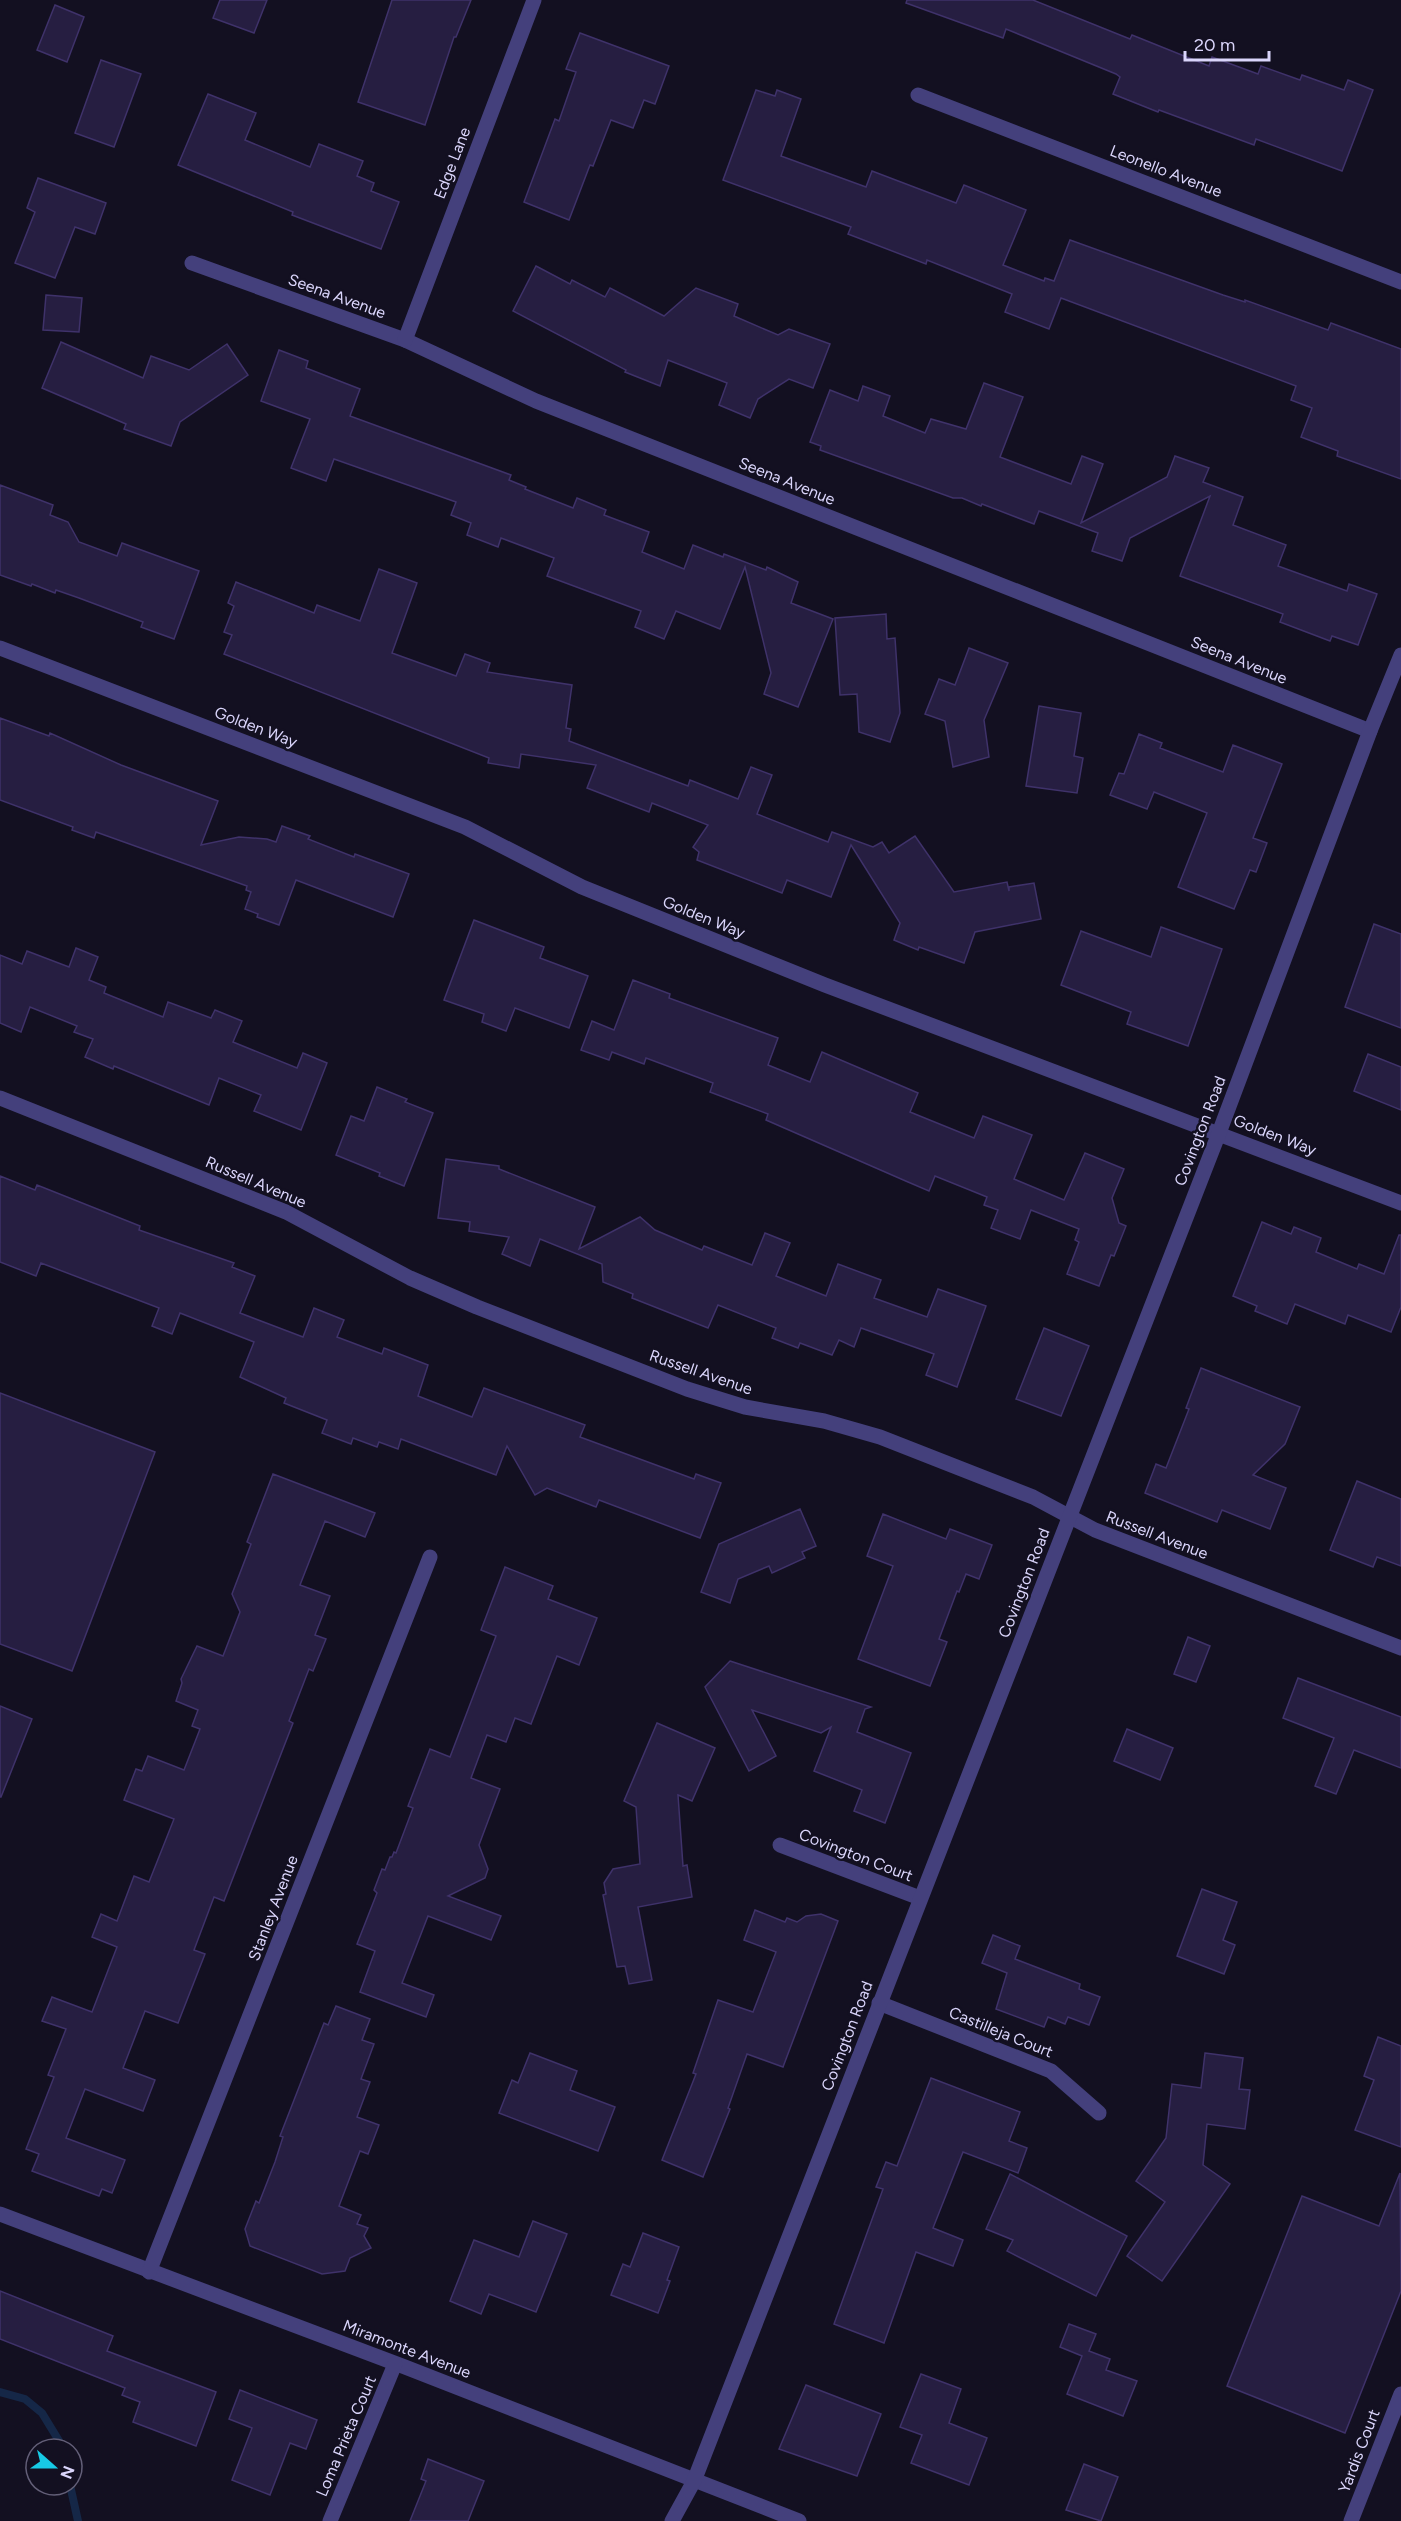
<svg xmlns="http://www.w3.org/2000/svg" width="1401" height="2521" font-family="Figtree,sans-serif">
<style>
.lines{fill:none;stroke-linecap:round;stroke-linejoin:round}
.stream{stroke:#152747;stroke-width:8}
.building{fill:#261e41;stroke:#3f326a;stroke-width:1.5}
.minor{stroke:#44407c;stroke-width:15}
.labels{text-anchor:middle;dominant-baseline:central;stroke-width:5;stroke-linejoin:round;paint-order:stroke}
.street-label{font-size:16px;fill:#dad5fb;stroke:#131021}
</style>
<rect width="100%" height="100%" fill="#131021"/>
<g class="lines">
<!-- stream -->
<g class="stream">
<polyline points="0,2392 25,2399 42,2413 64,2449"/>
<polyline points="70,2485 78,2521"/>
</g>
</g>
<!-- building -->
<g class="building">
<polygon points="220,0 267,0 254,33 213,18"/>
<polygon points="392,0 471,0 456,37 454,37 425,125 358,102"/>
<polygon points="907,0 1033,0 1130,39 1132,35 1209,66 1212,57 1258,74 1261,66 1300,80 1302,75 1344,90 1348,80 1373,90 1342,171 1256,139 1254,145 1159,110 1158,112 1113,94 1120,77 1116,74 1006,29 1003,38 906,3"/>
<polygon points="55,5 84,17 67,62 37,50"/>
<polygon points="580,33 669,66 655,104 644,100 633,128 611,120 593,166 590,165 569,220 524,202 555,119 559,121 576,72 566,69"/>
<polygon points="101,60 141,74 114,147 75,133"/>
<polygon points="756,90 775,96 777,90 801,99 781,156 866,187 872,171 956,203 964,185 1026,210 1003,265 1044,281 1045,278 1054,281 1070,240 1223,295 1245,302 1245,300 1328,330 1331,323 1401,349 1401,479 1337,456 1338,451 1301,437 1312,408 1291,400 1296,386 1061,298 1049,329 1005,312 1012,294 927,260 926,264 848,234 851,227 723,180"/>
<polygon points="208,94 256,113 245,140 310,167 319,144 363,161 357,176 374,183 371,191 399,202 381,249 292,215 293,212 178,165"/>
<polygon points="38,178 106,203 95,234 75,227 55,278 15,263 35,212 27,208"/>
<polygon points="536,266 570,284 572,280 605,297 610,288 664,316 696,288 738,304 734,316 778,335 789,329 830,344 813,388 789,379 758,399 750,418 719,405 727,383 668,360 660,386 625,372 626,370 513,311"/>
<polygon points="46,295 82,298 79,332 43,330"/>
<polygon points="61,342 143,378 151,356 189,370 227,344 248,375 180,422 171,446 124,429 126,424 42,388"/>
<polygon points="279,350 308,361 306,368 360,389 350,416 511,475 509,480 526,487 525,489 573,508 577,498 606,510 604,515 649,532 642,552 684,569 693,545 723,557 724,554 766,570 767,567 798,582 791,603 833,619 798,707 764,694 771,673 745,567 720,629 676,611 664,639 635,627 641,611 547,576 554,558 501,538 498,547 467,535 471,523 451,515 456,502 334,459 326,481 291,468 310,419 261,401"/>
<polygon points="984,383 1023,397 1000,457 1071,484 1082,456 1103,464 1081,523 1167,477 1175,456 1209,468 1203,482 1243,497 1233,525 1286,545 1278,566 1347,591 1349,584 1377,594 1358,645 1332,636 1330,641 1280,622 1283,614 1180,576 1210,496 1130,538 1122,561 1092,551 1098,533 1039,511 1034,524 982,504 981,506 962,498 953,498 820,450 821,446 810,442 830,390 858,401 863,386 890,396 883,416 925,433 931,419 966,429"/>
<polygon points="0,485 53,505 50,515 68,522 79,542 117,556 122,543 199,571 174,639 141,627 143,622 79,598 56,590 55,593 32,584 31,586 0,575"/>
<polygon points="379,569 417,583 392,653 456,676 465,654 490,663 487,672 572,685 566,728 571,729 569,741 688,786 690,780 738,799 751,767 772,775 757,814 828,842 832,832 873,847 882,842 889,853 915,836 954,892 1007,882 1009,891 1009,887 1034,883 1041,919 975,932 964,963 919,947 918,950 894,940 900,923 851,845 831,897 787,880 782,893 697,860 699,852 693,847 708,825 652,803 649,812 587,788 596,765 521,754 519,768 488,763 489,758 224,654 232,635 224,632 234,606 228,603 236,582 314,613 317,605 360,621"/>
<polygon points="886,614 887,639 895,638 900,713 890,742 859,732 857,694 840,695 835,618"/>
<polygon points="969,648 1008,663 984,720 989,757 953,767 945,721 925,714 939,679 955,685"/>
<polygon points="1039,706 1081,713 1074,756 1083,758 1077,793 1026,786"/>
<polygon points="0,718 49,736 50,733 121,765 218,801 201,845 239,837 267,839 276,842 282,826 310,836 308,839 354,857 355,854 409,874 393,917 296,880 279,925 257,917 258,914 245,909 251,892 246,890 247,886 96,832 94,838 72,830 73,827 0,800"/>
<polygon points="1139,734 1162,743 1160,748 1223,772 1233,745 1282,764 1253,838 1267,843 1256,872 1250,870 1234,909 1178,887 1207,813 1154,792 1147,809 1110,795 1119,773 1124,774"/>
<polygon points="474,920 544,947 540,958 588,976 569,1028 515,1008 506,1031 482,1022 484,1014 444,1000"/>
<polygon points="1374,924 1401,934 1401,1028 1345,1007"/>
<polygon points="1161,927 1222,949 1188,1046 1127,1024 1131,1012 1061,985 1081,931 1151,957"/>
<polygon points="76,948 98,957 89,980 106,987 104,993 163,1017 168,1002 211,1018 215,1010 242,1021 233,1042 297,1068 303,1053 327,1063 301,1130 254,1111 261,1095 219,1078 209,1105 114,1066 113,1069 85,1057 93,1039 74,1032 77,1026 30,1007 21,1032 0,1023 0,955 22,964 27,951 69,967"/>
<polygon points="633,980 670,994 669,998 778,1038 768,1065 810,1082 822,1052 918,1093 910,1112 974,1138 983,1116 1032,1135 1014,1179 1064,1200 1085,1153 1124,1169 1112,1198 1119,1223 1126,1226 1114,1256 1111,1255 1099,1286 1067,1274 1079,1242 1075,1240 1079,1229 1031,1210 1020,1239 991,1228 998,1210 984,1205 987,1197 935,1176 929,1191 908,1182 766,1120 768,1114 710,1092 713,1083 646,1058 644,1064 612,1052 609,1060 581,1050 592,1021 614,1030"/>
<polygon points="1368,1054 1401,1067 1401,1110 1354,1091"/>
<polygon points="377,1087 407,1099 405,1102 433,1113 404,1186 379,1176 380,1173 336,1155 351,1116 364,1121"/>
<polygon points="446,1159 499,1166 499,1169 595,1207 579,1249 640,1217 655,1230 702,1250 704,1246 752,1265 765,1233 790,1243 776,1276 826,1296 838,1264 881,1280 874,1298 927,1317 938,1289 986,1306 957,1387 926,1375 934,1354 861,1328 854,1347 839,1340 832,1355 800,1343 798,1348 772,1338 776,1328 718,1305 708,1328 632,1298 633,1294 603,1282 602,1264 540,1239 530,1266 502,1254 509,1237 469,1231 470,1222 438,1218"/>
<polygon points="0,1176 35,1190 37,1185 140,1226 139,1230 234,1263 232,1267 255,1276 240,1313 303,1337 314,1308 344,1320 337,1337 382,1354 384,1348 428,1365 418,1396 472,1417 484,1388 585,1425 580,1437 694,1479 696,1474 721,1483 700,1538 599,1500 596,1507 547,1488 535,1495 507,1446 496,1475 401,1439 398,1449 379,1442 377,1447 353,1438 351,1444 322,1433 327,1420 284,1403 286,1398 240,1377 254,1342 180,1313 172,1334 152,1326 159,1308 41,1263 36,1276 0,1262"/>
<polygon points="1262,1222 1291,1234 1294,1227 1321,1238 1316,1252 1357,1269 1359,1264 1384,1274 1399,1235 1401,1235 1401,1307 1391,1332 1348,1315 1345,1324 1295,1304 1287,1324 1255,1311 1257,1306 1233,1296"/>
<polygon points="1044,1328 1089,1346 1061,1416 1016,1399"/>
<polygon points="1201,1368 1300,1407 1285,1444 1253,1475 1286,1488 1270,1529 1222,1510 1217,1522 1145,1493 1156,1464 1166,1468 1189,1409 1186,1408"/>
<polygon points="0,1393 155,1452 72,1671 0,1644"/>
<polygon points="273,1474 375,1513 365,1537 325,1521 300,1585 330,1596 315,1635 326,1639 313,1671 309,1669 289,1721 293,1723 224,1901 214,1897 194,1950 205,1954 178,2023 145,2011 123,2068 155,2080 143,2111 85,2089 66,2138 125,2160 112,2193 102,2189 99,2196 32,2171 39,2154 26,2149 54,2077 48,2075 66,2029 42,2021 52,1997 92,2012 117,1947 92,1937 101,1914 117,1921 134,1876 149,1882 174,1819 124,1800 136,1769 142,1771 148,1756 184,1770 200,1729 192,1726 198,1710 176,1701 182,1683 181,1679 197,1646 223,1656 240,1612 232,1594 251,1544 247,1542"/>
<polygon points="1357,1481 1401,1499 1401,1566 1377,1557 1373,1567 1330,1550"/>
<polygon points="800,1509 816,1546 802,1552 805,1558 772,1573 769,1566 738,1579 730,1603 701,1592 719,1544"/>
<polygon points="883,1514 946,1539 950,1529 992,1545 979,1579 966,1574 959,1592 957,1591 939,1639 947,1642 930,1686 858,1659 893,1566 867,1556"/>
<polygon points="505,1567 553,1586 548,1599 597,1618 579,1665 557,1656 531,1724 515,1718 506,1742 487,1735 471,1778 500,1789 479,1845 488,1869 485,1878 448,1896 501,1916 491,1940 428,1916 402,1983 434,1995 426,2017 360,1992 375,1951 357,1944 377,1893 374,1890 382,1869 385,1870 390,1857 392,1857 394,1852 396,1853 413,1808 408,1806 430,1749 450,1757 496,1636 481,1630"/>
<polygon points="1188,1637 1210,1646 1196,1682 1174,1674"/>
<polygon points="730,1661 871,1707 865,1709 857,1732 911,1753 885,1823 854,1811 862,1790 814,1771 831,1727 821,1733 752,1710 776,1756 749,1771 705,1687"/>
<polygon points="1298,1678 1401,1717 1401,1768 1354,1750 1336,1794 1315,1786 1334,1738 1283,1718"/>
<polygon points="0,1706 32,1719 1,1797 0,1797"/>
<polygon points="657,1723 715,1748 692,1801 678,1795 683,1866 687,1865 692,1897 638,1907 652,1980 629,1984 625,1966 617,1967 603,1895 606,1894 604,1883 613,1869 640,1864 636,1807 624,1801"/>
<polygon points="1127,1729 1173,1748 1160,1780 1114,1761"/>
<polygon points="1202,1889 1237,1902 1223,1940 1235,1945 1224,1974 1177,1956"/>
<polygon points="755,1910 785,1922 787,1918 797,1922 806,1916 821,1914 838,1921 783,2067 747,2054 728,2108 730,2109 703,2177 662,2160 696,2074 693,2073 718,2000 753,2012 776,1952 744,1940"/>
<polygon points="993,1935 1020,1946 1015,1959 1080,1984 1079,1989 1100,1997 1089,2025 1068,2017 1065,2024 1048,2017 1044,2027 996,2009 1007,1973 982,1963"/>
<polygon points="336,2006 370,2019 362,2040 374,2044 361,2079 370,2082 357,2117 379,2125 368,2154 360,2151 339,2206 361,2215 357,2224 368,2228 364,2236 371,2248 350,2258 345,2271 322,2274 250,2246 245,2229 256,2201 259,2203 275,2162 283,2137 280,2136 324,2023 328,2025"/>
<polygon points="1378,2037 1401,2046 1401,2147 1355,2130 1374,2080 1364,2076"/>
<polygon points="530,2053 577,2071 570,2090 615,2107 598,2151 499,2113 512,2080 518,2083"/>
<polygon points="1205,2053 1243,2058 1239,2089 1250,2090 1245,2129 1207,2124 1203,2165 1230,2184 1162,2281 1127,2256 1165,2202 1136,2181 1166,2138 1172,2084 1201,2088"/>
<polygon points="931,2078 1020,2112 1009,2141 1027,2148 1018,2173 963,2152 933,2228 963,2240 953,2266 916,2252 884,2343 834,2324 883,2189 876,2187 886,2162 897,2166"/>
<polygon points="1400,2173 1401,2291 1345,2433 1227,2386 1302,2196 1379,2226"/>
<polygon points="1010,2174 1127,2236 1096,2296 1007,2251 1013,2240 986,2229"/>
<polygon points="533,2221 567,2234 536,2312 489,2294 481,2314 450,2301 474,2240 519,2257"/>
<polygon points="643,2233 679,2247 667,2280 670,2281 658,2313 611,2295 623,2264 630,2267"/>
<polygon points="0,2291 113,2336 107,2351 216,2392 196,2446 133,2422 140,2402 122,2395 125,2388 0,2339"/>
<polygon points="1069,2324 1096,2334 1089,2351 1110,2359 1106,2370 1137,2381 1123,2416 1067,2394 1082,2356 1060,2347"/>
<polygon points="921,2374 961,2389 949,2423 987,2438 969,2485 911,2463 922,2435 900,2427"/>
<polygon points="806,2385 881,2414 857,2476 779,2449"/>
<polygon points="240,2390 317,2420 306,2449 290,2443 270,2495 232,2480 252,2428 229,2419"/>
<polygon points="428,2459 484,2481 468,2521 410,2521 426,2481 421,2479"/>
<polygon points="1084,2464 1118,2477 1101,2521 1066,2510"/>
</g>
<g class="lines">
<!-- minor -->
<g class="minor">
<polyline points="918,95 1401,282"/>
<polyline points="192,263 405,340 536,401 1370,731"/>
<polyline points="405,340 534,0"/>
<polyline points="0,648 465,827 582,887 825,985 1401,1203"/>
<polyline points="0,1098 286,1212 410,1278 477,1307 687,1389 745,1407 824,1421 880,1437 1033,1497 1095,1530 1401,1648"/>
<polyline points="780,1845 920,1898"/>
<polyline points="879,2003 1051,2071 1099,2113"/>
<polyline points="0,2214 405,2367 799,2521"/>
<polyline points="149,2272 430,1557"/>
<polyline points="330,2521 395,2364"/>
<polyline points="672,2521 694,2481 1219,1133 1370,731 1401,655"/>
<polyline points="1351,2521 1401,2394"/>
</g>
</g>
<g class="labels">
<!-- street labels -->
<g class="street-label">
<text transform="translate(452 163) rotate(-69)">Edge Lane</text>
<text transform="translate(1166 171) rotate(21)">Leonello Avenue</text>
<text transform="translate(337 296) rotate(20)">Seena Avenue</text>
<text transform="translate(787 481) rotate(22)">Seena Avenue</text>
<text transform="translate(1239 660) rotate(22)">Seena Avenue</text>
<text transform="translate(256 727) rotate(21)">Golden Way</text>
<text transform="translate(704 917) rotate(22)">Golden Way</text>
<text transform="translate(1200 1131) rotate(-69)">Covington Road</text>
<text transform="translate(1275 1135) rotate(21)">Golden Way</text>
<text transform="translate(256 1182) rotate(23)">Russell Avenue</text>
<text transform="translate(701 1372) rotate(19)">Russell Avenue</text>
<text transform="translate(1157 1535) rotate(21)">Russell Avenue</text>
<text transform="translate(1024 1583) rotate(-69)">Covington Road</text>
<text transform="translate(856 1855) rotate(21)">Covington Court</text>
<text transform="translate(273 1908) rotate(-69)">Stanley Avenue</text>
<text transform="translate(1001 2032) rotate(22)">Castilleja Court</text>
<text transform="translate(847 2036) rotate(-69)">Covington Road</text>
<text transform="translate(407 2349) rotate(21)">Miramonte Avenue</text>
<text transform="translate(346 2436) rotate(-67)">Loma Prieta Court</text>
<text transform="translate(1359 2451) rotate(-69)">Yardis Court</text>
</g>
</g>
<!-- north arrow -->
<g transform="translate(54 2467) rotate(111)"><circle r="28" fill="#131021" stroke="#635f78" stroke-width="1.5"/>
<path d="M0-4.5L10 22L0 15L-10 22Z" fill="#17cae5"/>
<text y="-9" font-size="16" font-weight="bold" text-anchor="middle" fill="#dad5fb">N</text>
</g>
<!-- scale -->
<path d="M1185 51v9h84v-9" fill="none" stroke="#dad5fb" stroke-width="3"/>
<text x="1194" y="51" font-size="18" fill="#dad5fb" stroke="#131021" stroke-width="4.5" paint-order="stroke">20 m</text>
</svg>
